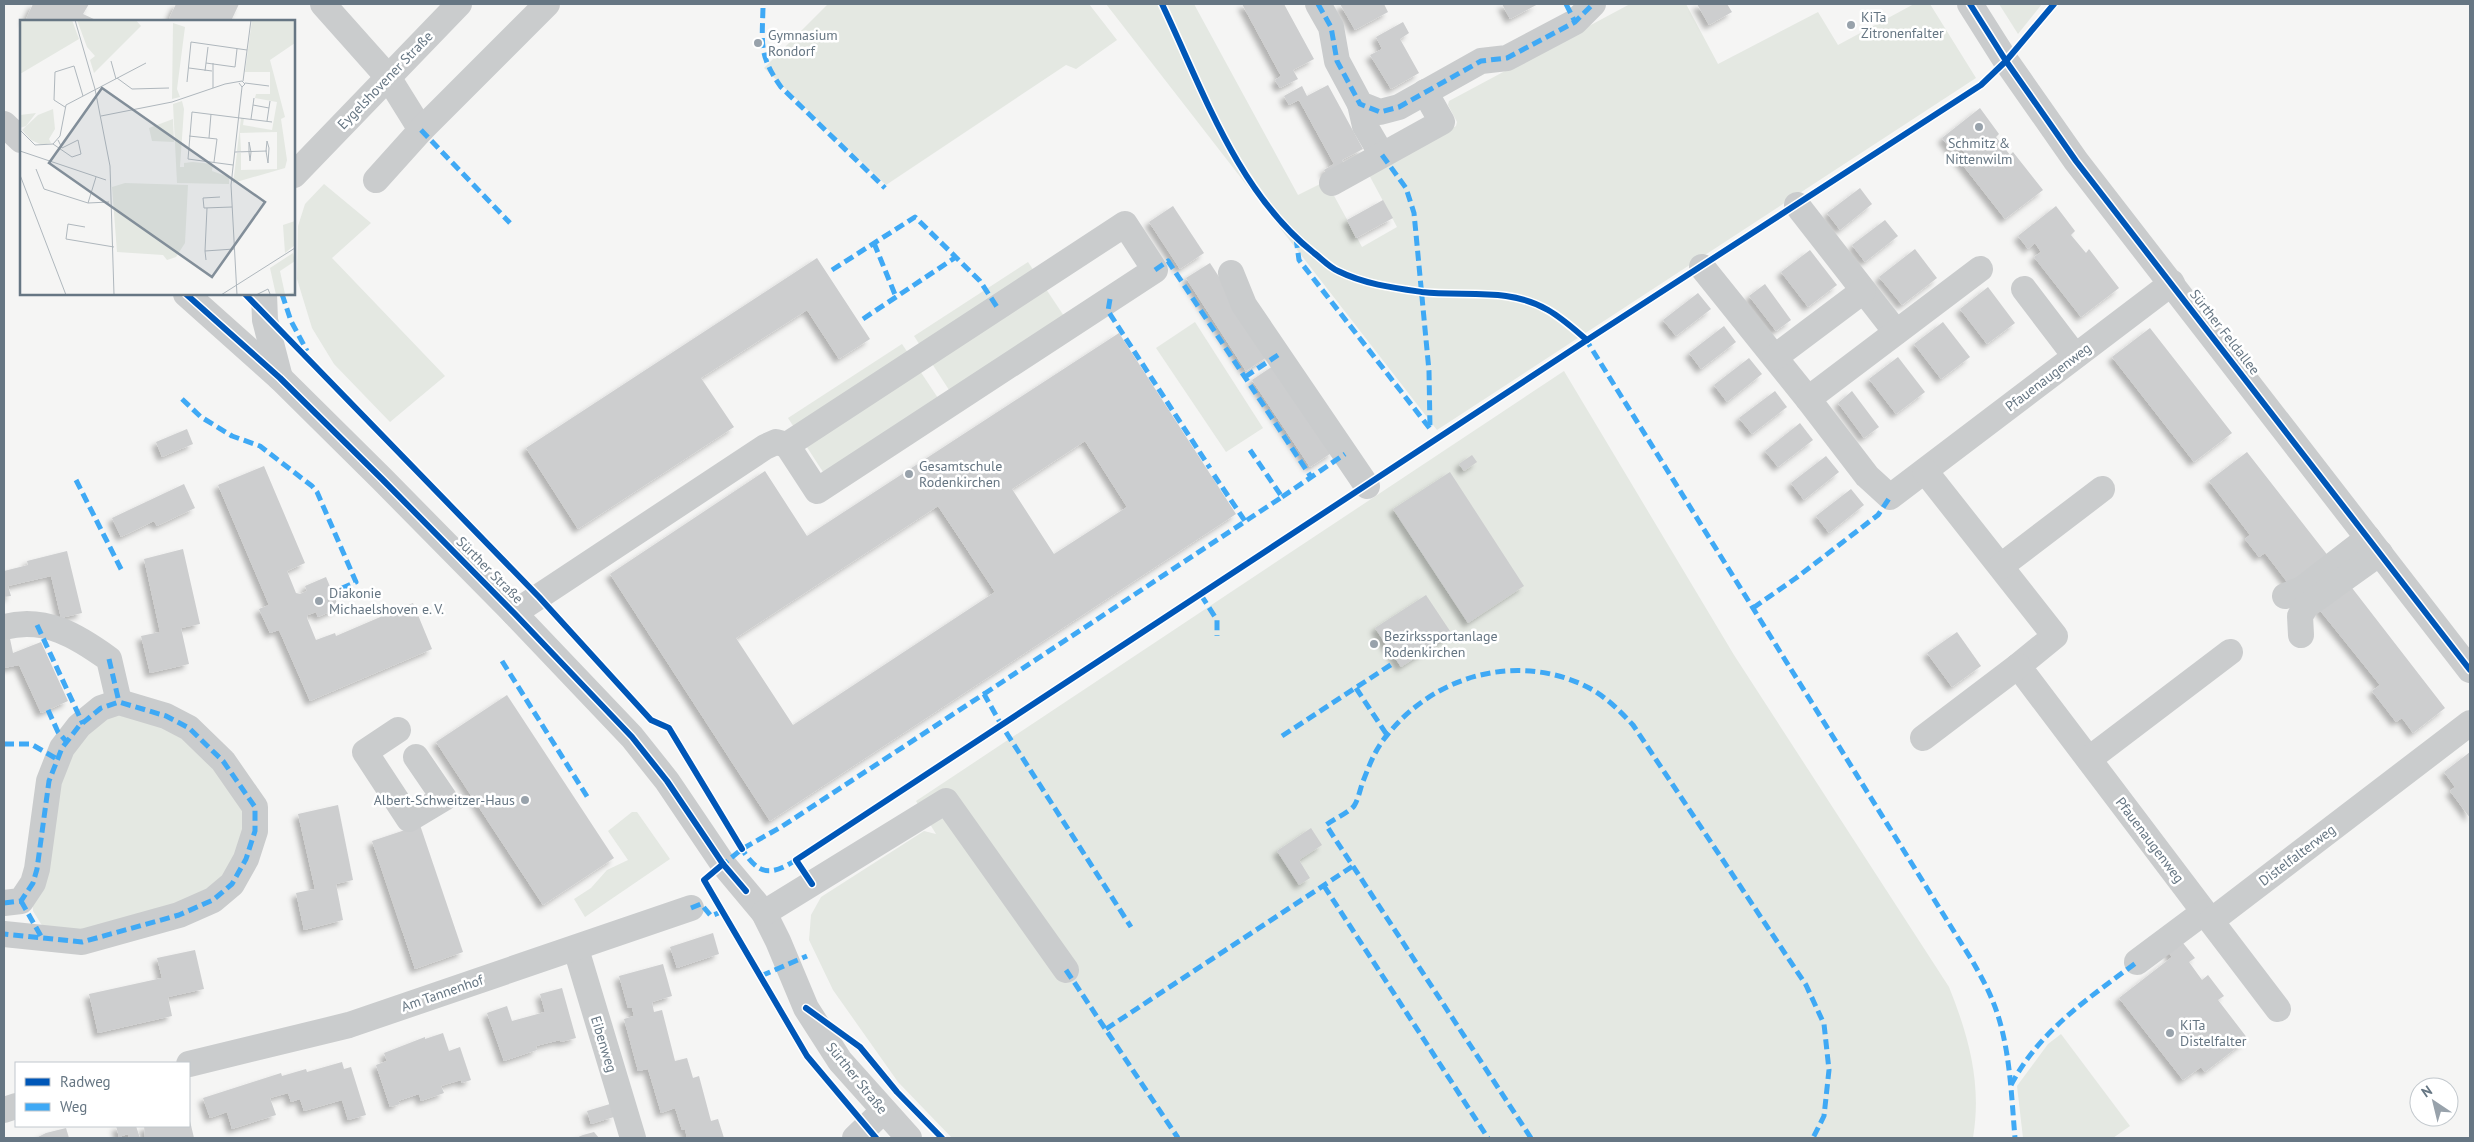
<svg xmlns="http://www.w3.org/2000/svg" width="2474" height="1142" font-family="'PT Sans',sans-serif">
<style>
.green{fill:#e4e8e2}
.building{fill:#cdcecf;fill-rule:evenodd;filter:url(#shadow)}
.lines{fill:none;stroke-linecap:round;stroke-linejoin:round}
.minor{stroke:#cacccd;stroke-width:26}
.quiet{stroke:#3fa9f5;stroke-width:5;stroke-dasharray:10 5;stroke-linecap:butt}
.cycleway-casing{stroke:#fff;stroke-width:9}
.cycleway{stroke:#0057b8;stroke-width:6}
.poi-dot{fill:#98a2ab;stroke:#fff;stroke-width:2}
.labels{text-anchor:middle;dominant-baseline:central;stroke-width:5;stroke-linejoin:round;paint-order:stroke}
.poi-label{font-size:14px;fill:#667683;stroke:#fff;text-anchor:start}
.street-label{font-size:14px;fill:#667683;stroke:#fff}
.inset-road{fill:none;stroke:#afb7bd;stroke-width:1}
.view{fill:#828e99;fill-opacity:0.15;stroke:#828e99;stroke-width:2.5}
.inset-edge{fill:none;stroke:#667683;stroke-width:2.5}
</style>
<defs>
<filter id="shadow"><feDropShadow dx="-4.5" dy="4.5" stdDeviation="2.5" flood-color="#0004"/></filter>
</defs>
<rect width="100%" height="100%" fill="#f5f5f4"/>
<!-- green -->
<g class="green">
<polygon points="828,4 1089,4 1117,40 1076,69 1066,65 886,185 764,68"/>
<polygon points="1106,4 1194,4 1298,195 1326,181 1362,247 1397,227 1368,173 1456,126 1457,122 1448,105 1449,101 1630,4 1686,4 1718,64 1818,12 1838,45 1914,4 1930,4 1976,78 1437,430"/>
<polygon points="1999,4 2042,4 2018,34"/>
<polygon points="324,184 371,223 332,258 445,376 390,422 334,364 312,328 297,279 298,226 305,204"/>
<polygon points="1028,262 1066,319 951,393 914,336"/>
<polygon points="1195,322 1263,428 1226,452 1156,348"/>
<polygon points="902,344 940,401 825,475 788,418"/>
<path d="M1564 371 1734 655 1949 987C1969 1037 1982 1084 1973 1138H952L898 1082 833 990 809 940 811 915 821 897 924 831 936 834 916 801Z"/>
<polygon points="115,712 157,718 230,778 251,827 212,895 83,936 43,927 33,911 32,894 54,800 75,743"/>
<polygon points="632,812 637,812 670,859 585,917 574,899 591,888 607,870 628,860 608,831"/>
<polygon points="2061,1034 2130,1126 2113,1138 2023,1138 2017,1086 2048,1044"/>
</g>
<!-- building -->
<g class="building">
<polygon points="33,4 89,4 83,14 98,21 25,21"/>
<polygon points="176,4 239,4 231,21 168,21"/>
<polygon points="1242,4 1284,4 1314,59 1293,70 1298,79 1280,88 1275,80 1281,76"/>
<polygon points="1340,4 1384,4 1388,12 1355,30"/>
<polygon points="1502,4 1538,4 1510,19"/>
<polygon points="1697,4 1727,4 1732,12 1709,25"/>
<polygon points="1403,22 1409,33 1400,39 1419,73 1391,89 1370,55 1382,49 1376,37"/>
<polygon points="1328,85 1363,149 1342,160 1347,169 1329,179 1324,170 1334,164 1311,122 1299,100 1289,105 1284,96 1302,86 1307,96"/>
<polygon points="1980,108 1999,134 1996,137 2010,155 2013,152 2043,190 2005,219 1958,159 1965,153 1959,145 1952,151 1942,138"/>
<polygon points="1860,188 1872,204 1840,230 1827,213"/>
<polygon points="1383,200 1393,218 1356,238 1347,220"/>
<polygon points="1173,206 1204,253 1180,269 1149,222"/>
<polygon points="2056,206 2075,231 2071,235 2086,253 2089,249 2119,288 2081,317 2034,257 2041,252 2035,243 2028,249 2018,236"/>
<polygon points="1885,220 1898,236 1865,262 1852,245"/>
<polygon points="1915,249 1937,278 1902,305 1879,277"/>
<polygon points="1810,250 1837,285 1808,307 1781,272"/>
<polygon points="817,258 870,339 839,359 807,310 701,378 734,427 578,529 526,448"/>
<polygon points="1210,263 1270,355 1246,371 1186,278"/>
<polygon points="1765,284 1791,320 1776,331 1749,296"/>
<polygon points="1988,287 2015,323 1987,344 1960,309"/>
<polygon points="1698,293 1711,309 1676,336 1663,320"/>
<polygon points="1943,322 1970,357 1941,379 1914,344"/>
<polygon points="1724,326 1736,342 1701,369 1689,353"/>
<polygon points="2150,328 2232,433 2194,462 2112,357"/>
<path d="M1119 333 1236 514 770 821 610 574 765 471 807 536ZM1085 441 1127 507 1054 554 1012 489ZM938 506 995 592 793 725 736 638Z"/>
<polygon points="1898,357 1925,392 1896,414 1869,379"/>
<polygon points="1749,358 1762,374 1727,402 1714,385"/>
<polygon points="1276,364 1333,452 1310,467 1252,380"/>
<polygon points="1775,391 1787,407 1752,434 1739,418"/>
<polygon points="1852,391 1879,427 1864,438 1838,403"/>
<polygon points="1800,423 1813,440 1778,467 1765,451"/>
<polygon points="187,429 193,444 162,457 156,442"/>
<polygon points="2247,452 2329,557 2291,587 2265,553 2259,557 2245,539 2250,535 2209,481"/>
<polygon points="1472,455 1477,462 1464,471 1459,464"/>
<polygon points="1826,456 1839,472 1804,500 1791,483"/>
<polygon points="264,466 305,563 287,571 296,593 300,594 307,591 305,586 326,577 339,608 318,617 316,612 308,615 307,618 316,640 335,633 336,636 413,603 432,649 310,701 279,630 270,633 259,609 269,605 218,485"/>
<polygon points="1450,472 1524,586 1468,623 1393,509"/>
<polygon points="184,484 195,508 157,526 154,521 121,537 112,518"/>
<polygon points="1851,489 1864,505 1829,533 1816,516"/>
<polygon points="183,549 200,624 181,628 189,664 150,673 141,636 160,632 144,559"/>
<polygon points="67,551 82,613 61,618 51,576 8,586 11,596 4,597 4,571 28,565 27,561"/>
<polygon points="2349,584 2445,708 2413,733 2402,718 2396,722 2372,691 2380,685 2318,608"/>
<polygon points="1426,595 1452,634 1401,667 1375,628"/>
<polygon points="1957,632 1981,666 1952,687 1927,653"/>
<polygon points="9,634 13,653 41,642 68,701 41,713 19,665 4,668 4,635"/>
<polygon points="507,695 614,858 543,905 436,742"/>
<polygon points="2470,752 2470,818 2450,791 2455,787 2444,772"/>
<polygon points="338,805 353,880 336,884 343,920 304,930 296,893 315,889 298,814"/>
<polygon points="420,825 463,952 415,969 372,841"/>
<polygon points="1311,828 1322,845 1299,860 1310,878 1299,885 1277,851"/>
<polygon points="713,933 719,954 677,968 670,947"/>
<polygon points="2179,938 2195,958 2189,962 2202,980 2208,975 2224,996 2218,1000 2248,1039 2205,1072 2201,1067 2183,1080 2119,998 2172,957 2166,949"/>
<polygon points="195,950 204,989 168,997 172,1016 98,1033 89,994 162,978 157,958"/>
<polygon points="663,964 672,996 652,1002 654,1012 662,1010 675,1061 687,1058 693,1078 699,1076 711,1121 718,1119 724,1138 687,1138 685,1129 682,1130 675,1108 661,1113 648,1069 638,1071 624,1019 634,1016 632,1008 628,1008 619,976"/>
<polygon points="562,988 576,1038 561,1042 560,1040 536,1046 537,1050 504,1061 487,1013 507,1006 512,1021 545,1012 540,994"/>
<polygon points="443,1033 449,1051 460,1047 471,1080 462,1083 461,1080 441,1086 444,1093 421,1101 419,1094 398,1101 400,1104 390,1107 376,1065 387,1061 384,1053 425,1037 425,1039"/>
<polygon points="342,1062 344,1069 351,1067 366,1115 348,1120 342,1100 304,1111 300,1099 291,1102 288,1093 270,1098 276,1115 232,1129 227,1112 210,1118 203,1098 281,1073 282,1076 306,1069 307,1072"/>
<polygon points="610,1104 614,1117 591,1124 587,1111"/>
<polygon points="190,1121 194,1138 145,1138 144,1126 189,1126"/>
<polygon points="116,1126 136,1126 140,1138 129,1138 128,1134 119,1137"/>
<polygon points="66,1128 69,1138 36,1138 46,1133"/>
<polygon points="594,1132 599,1138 576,1138 583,1135"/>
</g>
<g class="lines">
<!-- minor -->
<g class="minor">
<polyline points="323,4 388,77 421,130"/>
<polyline points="1318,4 1331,27 1337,61 1360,104 1380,112 1399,107 1481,61 1507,58 1575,22 1593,4"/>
<polyline points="1970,4 2006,61 2076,161 2470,670"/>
<polyline points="1360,104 1365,126 1382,155"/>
<polyline points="4,124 21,140"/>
<polyline points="294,175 459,4"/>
<polyline points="376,180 421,130 547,4"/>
<polyline points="1332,183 1442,122 1425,92"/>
<polyline points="1797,205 1896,332"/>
<polyline points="1702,267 1808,399"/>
<polyline points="1980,269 1808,399 1867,476 1890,497 2172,283"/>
<polyline points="1231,273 1244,305 1367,486"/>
<polyline points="2024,289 2075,356"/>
<polyline points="186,294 280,378 382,479 514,613 632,737 667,781 723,864 764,913 778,941 806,1008 840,1061 909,1138"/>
<polyline points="264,294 265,320 280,378"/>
<polyline points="1775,357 1863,291"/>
<polyline points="1925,471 2055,636 2018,666 2211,921"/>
<polyline points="2001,566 2102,489"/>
<polyline points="2285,596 2302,589 2368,538"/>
<polyline points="514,613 765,447 776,442 787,445 1125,224 1155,270 817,491 787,445"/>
<path d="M4 627C45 616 77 636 109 659L119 702"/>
<polyline points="2301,635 2300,616 2306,606 2380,553"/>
<polyline points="398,730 365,752 409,819 444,798 416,757"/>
<polyline points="1923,738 2018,666"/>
<polyline points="2089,759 2230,652"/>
<polyline points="4,903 21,901 33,883 37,869 49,781 62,748 79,726 101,708 119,702 166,716 189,728 223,761 255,807 255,831 246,859 232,884 213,900 179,915 82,942 4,934"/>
<polyline points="764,913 946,801 1066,970"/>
<polyline points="576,949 633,1138"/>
<polyline points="2137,962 2204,912"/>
<polyline points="2278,1009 2211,921 2470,723"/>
<polyline points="189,1064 349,1025 691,908"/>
<polyline points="4,1110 16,1106"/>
<polyline points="855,1138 883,1111"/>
</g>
<!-- quiet -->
<g class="quiet">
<polyline points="1318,4 1331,27 1337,61 1360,104 1380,112 1399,107 1481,61 1507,58 1575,22 1593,4"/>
<polyline points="1566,4 1575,22"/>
<path d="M763 8C762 44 759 56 781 87L885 188"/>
<polyline points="421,130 510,223"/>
<polyline points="1382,155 1406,188 1414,213 1429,371 1430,428"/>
<polyline points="1296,238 1299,260 1431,430"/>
<polyline points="874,243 896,297"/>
<polyline points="832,270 915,217 980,281 997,307"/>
<polyline points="1155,270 1168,261 1311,477"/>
<polyline points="282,294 291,321 307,351"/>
<polyline points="1110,299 1108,311 1210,468"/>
<polyline points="863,319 956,257"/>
<path d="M1585 338 1973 962C1979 973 1986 985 1991 997 2010 1040 2011 1092 2015 1138"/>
<polyline points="1245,377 1278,355"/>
<polyline points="182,399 201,417 232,436 260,446 312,486 317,492 356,582 333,592"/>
<polyline points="1214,475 1245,521"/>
<polyline points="76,480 123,573"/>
<polyline points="1282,497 1345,454"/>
<polyline points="1201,595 1217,620 1217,636"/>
<polyline points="1753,608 1796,578 1878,515 1890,497"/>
<polyline points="37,625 83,724"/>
<polyline points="109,659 119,702"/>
<polyline points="502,661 588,798"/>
<polyline points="1356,688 1387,735"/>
<polyline points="984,694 1282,497 1250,450"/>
<polyline points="48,710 58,732 67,742"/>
<polyline points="1282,736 1392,664"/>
<polyline points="4,744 31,744 57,759"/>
<path d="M740 846C758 875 769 877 796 860"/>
<polyline points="720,867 742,849 781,827 984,694 1002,726 1131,927"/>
<polyline points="1324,886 1488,1138"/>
<polyline points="21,901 42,938"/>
<polyline points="4,903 21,901 33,883 37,869 49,781 62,748 79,726 101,708 119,702 166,716 189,728 223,761 255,807 255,831 246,859 232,884 213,900 179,915 82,942 4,934"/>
<polyline points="691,908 701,904 711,916 721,912"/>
<polyline points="1066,970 1178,1138"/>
<polyline points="761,976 807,956"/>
<polyline points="1106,1029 1353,866"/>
<path d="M2011 1085C2040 1030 2089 998 2137 962"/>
<path d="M1531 1138 1326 825C1334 819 1348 813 1354 806 1358 800 1360 790 1362 784 1369 766 1375 749 1388 734 1437 673 1523 651 1593 690 1608 699 1621 712 1633 725L1806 985 1824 1024 1829 1070 1824 1116 1813 1138"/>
</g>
<defs>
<g id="cycleway">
<path d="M1162 4C1203 90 1237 192 1314 253 1322 259 1329 267 1338 271 1364 284 1394 288 1422 292 1464 297 1509 287 1548 310 1562 318 1574 329 1587 340"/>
<polyline points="1970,4 2006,61 2076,161 2470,670"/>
<polyline points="186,294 280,378 382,479 514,613 632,737 667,781 723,864 746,891"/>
<polyline points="245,294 539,597 651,720 669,728 742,849"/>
<polyline points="723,864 704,880 807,1056 876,1138"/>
<polyline points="812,884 796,860 1587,340 1981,85 2006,61 2054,4"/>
<polyline points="806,1008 860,1047 897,1092 942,1138"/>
</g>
</defs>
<!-- cycleway casing -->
<use href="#cycleway" class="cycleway-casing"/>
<!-- cycleway -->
<use href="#cycleway" class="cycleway"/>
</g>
<!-- markers -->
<g class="poi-dot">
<circle cx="1851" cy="25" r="5"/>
<circle cx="758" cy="43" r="5"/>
<circle cx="1979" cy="127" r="5"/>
<circle cx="909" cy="474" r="5"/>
<circle cx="319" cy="601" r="5"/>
<circle cx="1374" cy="644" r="5"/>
<circle cx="525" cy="800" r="5"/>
<circle cx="2170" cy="1033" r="5"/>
</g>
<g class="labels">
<!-- poi labels -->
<g class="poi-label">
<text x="1861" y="17">KiTa<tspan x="1861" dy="16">Zitronenfalter</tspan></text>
<text x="768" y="35">Gymnasium<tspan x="768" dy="16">Rondorf</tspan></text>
<text x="1979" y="143" text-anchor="middle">Schmitz &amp;<tspan x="1979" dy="16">Nittenwilm</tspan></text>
<text x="919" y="466">Gesamtschule<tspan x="919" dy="16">Rodenkirchen</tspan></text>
<text x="329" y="593">Diakonie<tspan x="329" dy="16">Michaelshoven e. V.</tspan></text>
<text x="1384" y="636">Bezirkssportanlage<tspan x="1384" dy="16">Rodenkirchen</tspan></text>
<text x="515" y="800" text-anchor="end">Albert-Schweitzer-Haus</text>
<text x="2180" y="1025">KiTa<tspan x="2180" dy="16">Distelfalter</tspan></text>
</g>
<!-- street labels -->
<g class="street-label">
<text transform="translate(385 80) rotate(-46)">Eygelshovener Straße</text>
<text transform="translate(2225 332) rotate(52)">Sürther Feldallee</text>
<text transform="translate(2048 377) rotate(-37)">Pfauenaugenweg</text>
<text transform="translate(490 570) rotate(45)">Sürther Straße</text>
<text transform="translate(2150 840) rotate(53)">Pfauenaugenweg</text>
<text transform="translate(2297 855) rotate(-37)">Distelfalterweg</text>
<text transform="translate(442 993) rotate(-19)">Am Tannenhof</text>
<text transform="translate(604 1044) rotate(73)">Eibenweg</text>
<text transform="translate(857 1078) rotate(51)">Sürther Straße</text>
</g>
</g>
<!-- overview -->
<g transform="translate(20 20)">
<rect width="275" height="275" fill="#f5f5f4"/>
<path d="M0 0H52L59 19 0 54ZM57 0H116L121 6 74 53 70 40 75 36 67 27ZM232 0H275V23L250 40 265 97 261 99 267 140 265 148 213 163 217 133H221V150L257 149V112L220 113 221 131H217L221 98H224L223 105 252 110 257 82 235 78 236 74H250V52H225ZM153 3 165 7 157 69 160 77 152 79ZM162 81 164 89 160 147H164V143L173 142 193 144 192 151 209 157V164L157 163 153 84ZM33 89 35 109 29 119 31 123 22 125 11 120 2 110 18 95ZM16 93 6 106 0 108V95ZM153 99 154 122 132 121 129 108ZM105 163 168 165 165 223 156 237 147 240 143 235 97 232 92 167ZM275 201V225L265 233 263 205ZM273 233 275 241 260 251 265 274 275 272V275H256L250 248Z" fill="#e4e8e2"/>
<path class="inset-road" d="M55 0 75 69 90 146 94 275M91 41 96 59M186 43 215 47 217 29M193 43V68M169 48 192 51M185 51 188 27M97 58 112 69 149 68M223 61 231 0M167 62 171 22 227 30M225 63 249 66M233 85 249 88M45 87 34 80 35 52 54 46 63 76M81 96 152 82 205 64 222 61 225 64 222 67 219 63M231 99 234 78M247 101 250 81M0 110 15 125 33 124 40 116 46 85 126 43M169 116 197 119 194 142M189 118 191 94M247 121 249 128 248 143 246 131ZM229 122 231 132 230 141 229 132ZM33 124 52 137 61 134 58 120 42 128 38 120M0 131 86 160M215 132 247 131M213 145 168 139 172 92 252 102M16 149 24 169 68 183 89 182M0 155 46 275M200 177 183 178 184 188 212 187M68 183 76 157M65 207 48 204 46 219 94 227M185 231 187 188M186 240 185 231 214 229M201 275 275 228M217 275 211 165 222 67M236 275 248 269 250 274"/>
<path class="view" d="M82 68 245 182 192 257 29 143Z"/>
<rect width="275" height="275" class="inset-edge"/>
</g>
<!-- border -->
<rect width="2474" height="1142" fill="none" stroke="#667683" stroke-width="10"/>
<!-- legend -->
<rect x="15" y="1062" width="175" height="65" fill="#ffffff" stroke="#c2c8cd"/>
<rect x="25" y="1078" width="25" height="8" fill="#0057b8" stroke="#c2c8cd"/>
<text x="60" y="1087" font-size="15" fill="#667683">Radweg</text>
<rect x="25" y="1103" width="25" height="8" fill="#3fa9f5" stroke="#c2c8cd"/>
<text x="60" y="1112" font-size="15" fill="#667683">Weg</text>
<!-- north arrow -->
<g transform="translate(2434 1102) rotate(325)"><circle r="24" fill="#ffffff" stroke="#c2c8cd"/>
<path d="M0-4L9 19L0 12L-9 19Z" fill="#98a2ab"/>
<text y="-8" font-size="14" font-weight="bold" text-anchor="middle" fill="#667683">N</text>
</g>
</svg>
